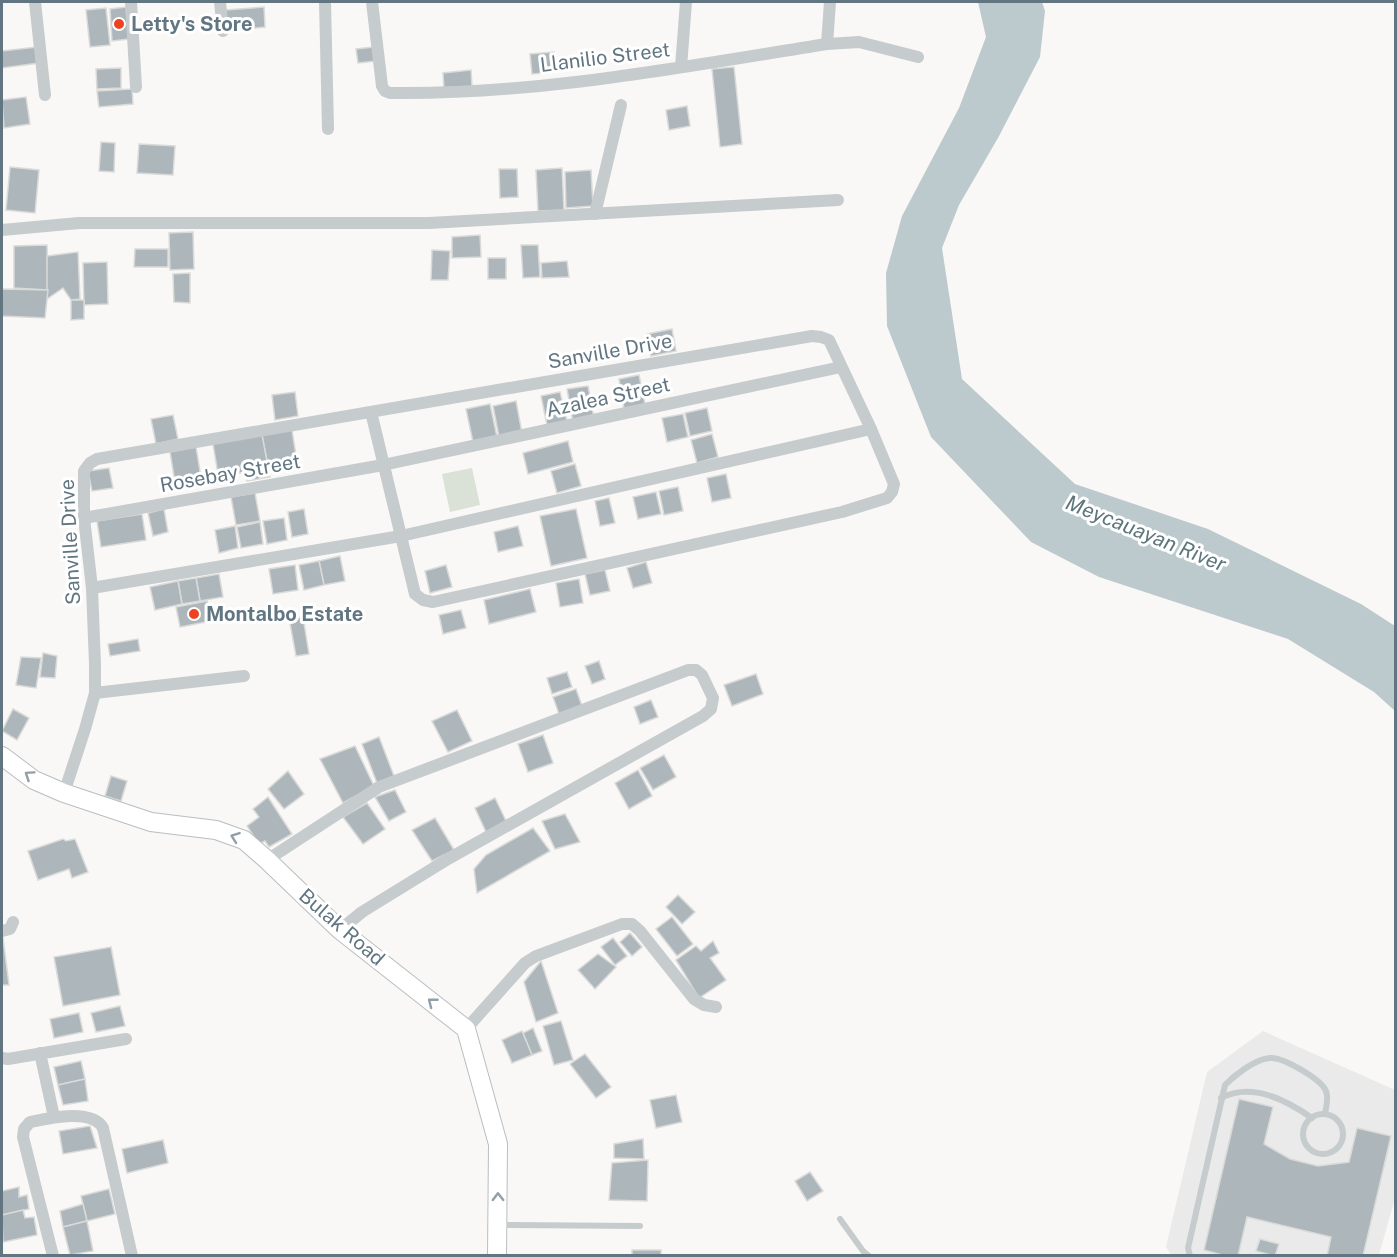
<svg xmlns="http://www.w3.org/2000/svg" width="1397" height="1257" font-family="'Public Sans',sans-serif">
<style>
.built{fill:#e9eae9}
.green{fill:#dae1d6}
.water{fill:#bdcacd}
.building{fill:#acb6bb;stroke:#dadad8;stroke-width:1.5}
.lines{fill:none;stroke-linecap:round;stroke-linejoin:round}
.secondary-casing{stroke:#b8bec2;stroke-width:20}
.lane{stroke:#c6cbcd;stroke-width:6}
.street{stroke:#c6cbcd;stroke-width:12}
.secondary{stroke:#fff;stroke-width:18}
.oneway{stroke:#919fa8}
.poi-dot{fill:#ed4321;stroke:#fff;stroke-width:2}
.labels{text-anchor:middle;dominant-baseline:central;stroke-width:6;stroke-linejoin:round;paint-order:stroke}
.poi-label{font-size:20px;font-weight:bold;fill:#627682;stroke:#fff;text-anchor:start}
.street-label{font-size:20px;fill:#627682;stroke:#fff}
.water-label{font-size:21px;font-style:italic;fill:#5d767c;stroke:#fff}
</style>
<rect width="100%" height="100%" fill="#f9f8f6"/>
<!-- built -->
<polygon class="built" points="1263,1031 1395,1090 1395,1198 1379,1255 1172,1256 1166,1247 1207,1072"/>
<!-- green -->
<polygon class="green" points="472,468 480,505 450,512 442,474"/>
<!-- water -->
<polygon class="water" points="978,2 1042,2 1045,11 1040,57 998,138 959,205 942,248 962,379 1075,484 1208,529 1361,604 1395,626 1395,711 1374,692 1288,639 1099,577 1031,542 931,437 887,326 886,273 902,216 959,108 986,37"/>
<!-- building -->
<g class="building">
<polygon points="126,7 129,39 112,41 110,9"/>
<polygon points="264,7 265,27 227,31 226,10"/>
<polygon points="106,8 110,45 90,47 86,10"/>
<polygon points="37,47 39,63 2,68 2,51"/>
<polygon points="374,47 376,61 358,63 356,49"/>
<polygon points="554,52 556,72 532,74 530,54"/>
<polygon points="734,67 742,144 720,147 712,69"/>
<polygon points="121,68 121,88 97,89 96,69"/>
<polygon points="471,70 472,87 444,89 443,73"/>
<polygon points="132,89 133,104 99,107 97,91"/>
<polygon points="26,97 30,124 4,128 2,100"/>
<polygon points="687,106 690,126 669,130 666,110"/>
<polygon points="101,142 115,143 114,172 99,171"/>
<polygon points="139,144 175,146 173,175 137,173"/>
<polygon points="10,167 39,170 35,213 6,210"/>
<polygon points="562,168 564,210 538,211 536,170"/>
<polygon points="499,169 517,169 518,197 500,198"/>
<polygon points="591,170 593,206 566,208 565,172"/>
<polygon points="193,232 194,269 170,270 169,233"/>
<polygon points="480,235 481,257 452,258 452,237"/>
<polygon points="47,245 48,290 14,288 14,246"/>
<polygon points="521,245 538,245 540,277 523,278"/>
<polygon points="135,249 168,249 168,267 134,267"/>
<polygon points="432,250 450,251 448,280 431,280"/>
<polygon points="78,252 80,299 71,300 63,288 47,299 47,256"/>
<rect x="488" y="258" width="18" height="21"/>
<polygon points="567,261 569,277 542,278 541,263"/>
<polygon points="107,262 108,304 84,305 83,263"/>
<polygon points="190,273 190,303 174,302 173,274"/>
<polygon points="2,289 48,290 45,318 2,316"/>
<polygon points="71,300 84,300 84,319 71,320"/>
<polygon points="672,329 676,351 651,356 647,334"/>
<polygon points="639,375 645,404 624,409 619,379"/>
<polygon points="588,386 594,418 573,422 567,389"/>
<polygon points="295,392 298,416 275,420 272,395"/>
<polygon points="560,392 567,421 547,425 541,396"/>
<polygon points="516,401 522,433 499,437 493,406"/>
<polygon points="490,404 497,437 473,442 466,409"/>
<polygon points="707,408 712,431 690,436 685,413"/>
<polygon points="683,414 688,437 667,442 662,418"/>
<polygon points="173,415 178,439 156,444 151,419"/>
<polygon points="292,430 297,462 268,467 262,435"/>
<polygon points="712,434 718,457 697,463 691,440"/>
<polygon points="262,435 270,477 247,481 245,472 239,473 239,470 218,474 213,444"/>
<polygon points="568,441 573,462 528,474 523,453"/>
<polygon points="196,447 202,483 176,488 170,452"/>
<polygon points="575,464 581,486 557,493 551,471"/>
<polygon points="109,468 113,488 92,491 88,471"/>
<polygon points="726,474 731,498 712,502 707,478"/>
<polygon points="678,487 683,511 664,515 659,491"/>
<polygon points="656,492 661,514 638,519 633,497"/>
<polygon points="255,493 260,521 236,525 231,497"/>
<polygon points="609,498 615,523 600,526 595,501"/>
<polygon points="164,509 168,532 153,536 148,513"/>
<polygon points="304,509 308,534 292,537 288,512"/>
<polygon points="576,509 587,558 551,566 540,516"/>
<polygon points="142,514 146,540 101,547 97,521"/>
<polygon points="284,518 287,540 267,544 263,521"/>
<polygon points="260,522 263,544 241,548 237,527"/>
<polygon points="235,526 238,548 219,553 215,530"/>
<polygon points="518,526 523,546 498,552 494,532"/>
<polygon points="340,556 345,581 324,585 319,561"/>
<polygon points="319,561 324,585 304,590 299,565"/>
<polygon points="646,562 652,583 633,588 627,568"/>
<polygon points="295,565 298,590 273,594 269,569"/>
<polygon points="446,565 452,587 430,593 425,571"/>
<polygon points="605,570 610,591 590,595 585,574"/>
<polygon points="219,574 223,597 200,601 196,578"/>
<polygon points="196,578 200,601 182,604 178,581"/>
<polygon points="579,579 583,603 560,607 556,583"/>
<polygon points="178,581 182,604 155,610 150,587"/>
<polygon points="530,589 536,612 489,624 484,600"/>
<polygon points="207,601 211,621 180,627 176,607"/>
<polygon points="461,610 466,628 443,634 439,615"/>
<polygon points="303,617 309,654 296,656 289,618"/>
<polygon points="138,639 140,651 110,656 108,644"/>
<polygon points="43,653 57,656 55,678 40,677"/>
<polygon points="21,657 41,658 36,688 16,685"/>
<polygon points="599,661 605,679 592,684 585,666"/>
<polygon points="567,672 572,687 552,694 547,678"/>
<polygon points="756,674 763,694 732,706 724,685"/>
<polygon points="576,689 582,706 559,714 553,697"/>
<polygon points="651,700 658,717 640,724 634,707"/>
<polygon points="13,709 29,718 17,740 2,731"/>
<polygon points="457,710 472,741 448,752 432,721"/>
<polygon points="543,735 553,763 528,772 518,744"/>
<polygon points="379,737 394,776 377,783 362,744"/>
<polygon points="355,746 374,786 343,803 320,759"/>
<polygon points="664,755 676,777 653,790 640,768"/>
<polygon points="638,770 652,796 629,809 615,783"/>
<polygon points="288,771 304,794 284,809 268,789"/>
<polygon points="111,776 127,781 121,801 105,796"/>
<polygon points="395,790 406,812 389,821 375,797"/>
<polygon points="268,797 292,834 269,847 265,841 259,844 247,826 259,817 253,809"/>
<polygon points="495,798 507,823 486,832 475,808"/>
<polygon points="367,803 385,829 363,844 343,817"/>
<polygon points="565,814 580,842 555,849 542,821"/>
<polygon points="435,818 454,850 432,861 412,830"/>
<polygon points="533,828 550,851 477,893 474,869 486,855"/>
<polygon points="63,839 66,841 75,839 88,872 72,878 69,869 38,880 28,851"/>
<polygon points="678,895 695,912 682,924 666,907"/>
<polygon points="672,917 693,944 677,956 656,929"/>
<polygon points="630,933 642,947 632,956 620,942"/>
<polygon points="2,938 3,938 9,985 2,985"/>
<polygon points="613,938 627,956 615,965 601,947"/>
<polygon points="713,941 719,953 710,958 726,980 699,998 676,960 696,946 701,951"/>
<polygon points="111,947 120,995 63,1006 54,957"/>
<polygon points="598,954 616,967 595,989 578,970"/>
<polygon points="541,961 558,1013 536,1022 524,982"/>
<polygon points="120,1006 125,1026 96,1032 91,1013"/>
<polygon points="79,1013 83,1032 54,1038 50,1019"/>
<polygon points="561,1021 573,1060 554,1065 543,1026"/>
<polygon points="533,1028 542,1051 532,1055 523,1033"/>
<polygon points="522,1031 532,1055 512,1063 502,1040"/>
<polygon points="585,1054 611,1087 596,1098 570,1064"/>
<polygon points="81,1061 85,1079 58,1085 54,1067"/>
<polygon points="85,1079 88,1101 63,1105 58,1085"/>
<polygon points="676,1095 682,1122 656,1128 650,1100"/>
<polygon points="1239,1099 1273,1107 1264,1144 1290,1159 1318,1166 1349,1162 1357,1128 1391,1136 1363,1256 1327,1256 1331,1237 1247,1217 1238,1256 1226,1256 1204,1250"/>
<polygon points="90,1126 97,1148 63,1154 59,1131"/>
<polygon points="643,1139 644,1159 614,1158 614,1144"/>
<polygon points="163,1140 168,1163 127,1173 122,1149"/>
<polygon points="648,1160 647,1201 609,1200 612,1163"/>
<polygon points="810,1172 823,1191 807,1201 795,1181"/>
<polygon points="19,1187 19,1197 27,1195 29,1209 2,1215 2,1191"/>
<polygon points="109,1189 115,1214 87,1221 81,1196"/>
<polygon points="83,1204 87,1221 63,1227 60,1211"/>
<polygon points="23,1210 25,1218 34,1217 37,1235 3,1242 2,1215"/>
<polygon points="87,1221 93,1251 70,1255 63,1227"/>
<polygon points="1260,1239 1279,1244 1275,1256 1256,1251"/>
<rect x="632" y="1250" width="29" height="6"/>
</g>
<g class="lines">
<defs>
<polyline id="secondary" points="2,756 34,780 64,793 151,822 216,830 244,840 267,860 340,930 466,1029 498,1144 497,1256"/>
</defs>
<!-- secondary casing -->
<use href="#secondary" class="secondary-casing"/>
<!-- lane -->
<g class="lane">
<path d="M1221 1098C1252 1082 1286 1100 1312 1118"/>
<circle cx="1323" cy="1134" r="20"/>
<polyline points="840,1219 863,1251 869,1256"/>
<polyline points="500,1225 640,1226"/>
<path d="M1190 1256 1188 1248 1225 1085C1235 1075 1255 1059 1270 1058 1283 1057 1321 1079 1326 1091 1329 1098 1326 1107 1325 1114"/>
</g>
<!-- street -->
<g class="street">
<polyline points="35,2 45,95"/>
<polyline points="131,2 136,87"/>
<polyline points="220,2 223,31"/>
<polyline points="325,2 328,129"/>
<path d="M372 2 382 86 385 91 390 93C537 95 682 67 827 44L859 42 918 57"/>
<polyline points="827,44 830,2"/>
<polyline points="681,67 686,2"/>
<polyline points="595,214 621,105"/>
<polyline points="2,230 79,223 429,223 838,200"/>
<polyline points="84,518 383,465 841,367"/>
<polyline points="92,588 401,536 871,429"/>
<polyline points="95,693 244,676"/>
<polyline points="64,793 85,729 95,693 95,664 92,588 84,518 84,471 90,463 97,459 812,336 821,337 829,340 871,429 894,484 892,492 887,498 842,512 433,602 423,600 415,594 371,412"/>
<polyline points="267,860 379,787 688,670 696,670 702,675 713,698 711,709 703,716 448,859 362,912 340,930"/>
<polyline points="2,931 10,929 13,922"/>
<polyline points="466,1029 525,963 536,956 622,924 632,924 640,931 694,999 704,1005 716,1007"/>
<polyline points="40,1053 54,1117"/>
<polyline points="2,1058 8,1059 126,1039"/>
<path d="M53 1256 23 1137 24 1129 30 1122C49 1118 92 1108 103 1128L132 1256"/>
</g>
<!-- secondary -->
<use href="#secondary" class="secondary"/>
</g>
<!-- one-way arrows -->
<defs><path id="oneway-chevron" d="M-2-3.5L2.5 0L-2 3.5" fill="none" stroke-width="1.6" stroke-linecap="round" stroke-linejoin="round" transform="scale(1.5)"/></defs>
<g class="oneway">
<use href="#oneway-chevron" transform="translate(29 775) rotate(-146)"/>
<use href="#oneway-chevron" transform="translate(235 837) rotate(-160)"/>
<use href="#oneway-chevron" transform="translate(432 1002) rotate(-142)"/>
<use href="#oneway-chevron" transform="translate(498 1197) rotate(-91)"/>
</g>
<!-- markers -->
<g class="poi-dot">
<circle cx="119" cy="24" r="6"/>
<circle cx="194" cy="614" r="6"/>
</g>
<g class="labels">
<!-- poi labels -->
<g class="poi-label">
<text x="131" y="24">Letty's Store</text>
<text x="206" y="614">Montalbo Estate</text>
</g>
<!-- street labels -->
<g class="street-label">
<text transform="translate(605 57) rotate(-7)">Llanilio Street</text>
<text transform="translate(610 351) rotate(-10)">Sanville Drive</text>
<text transform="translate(608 397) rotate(-12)">Azalea Street</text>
<text transform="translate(230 473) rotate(-10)">Rosebay Street</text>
<text transform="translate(70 542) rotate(-93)">Sanville Drive</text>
<text transform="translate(342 927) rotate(41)">Bulak Road</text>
</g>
<!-- water labels -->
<g class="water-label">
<text transform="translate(1146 533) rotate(22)">Meycauayan River</text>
</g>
</g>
<!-- border -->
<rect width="1397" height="1257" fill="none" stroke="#627682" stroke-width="6"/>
</svg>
